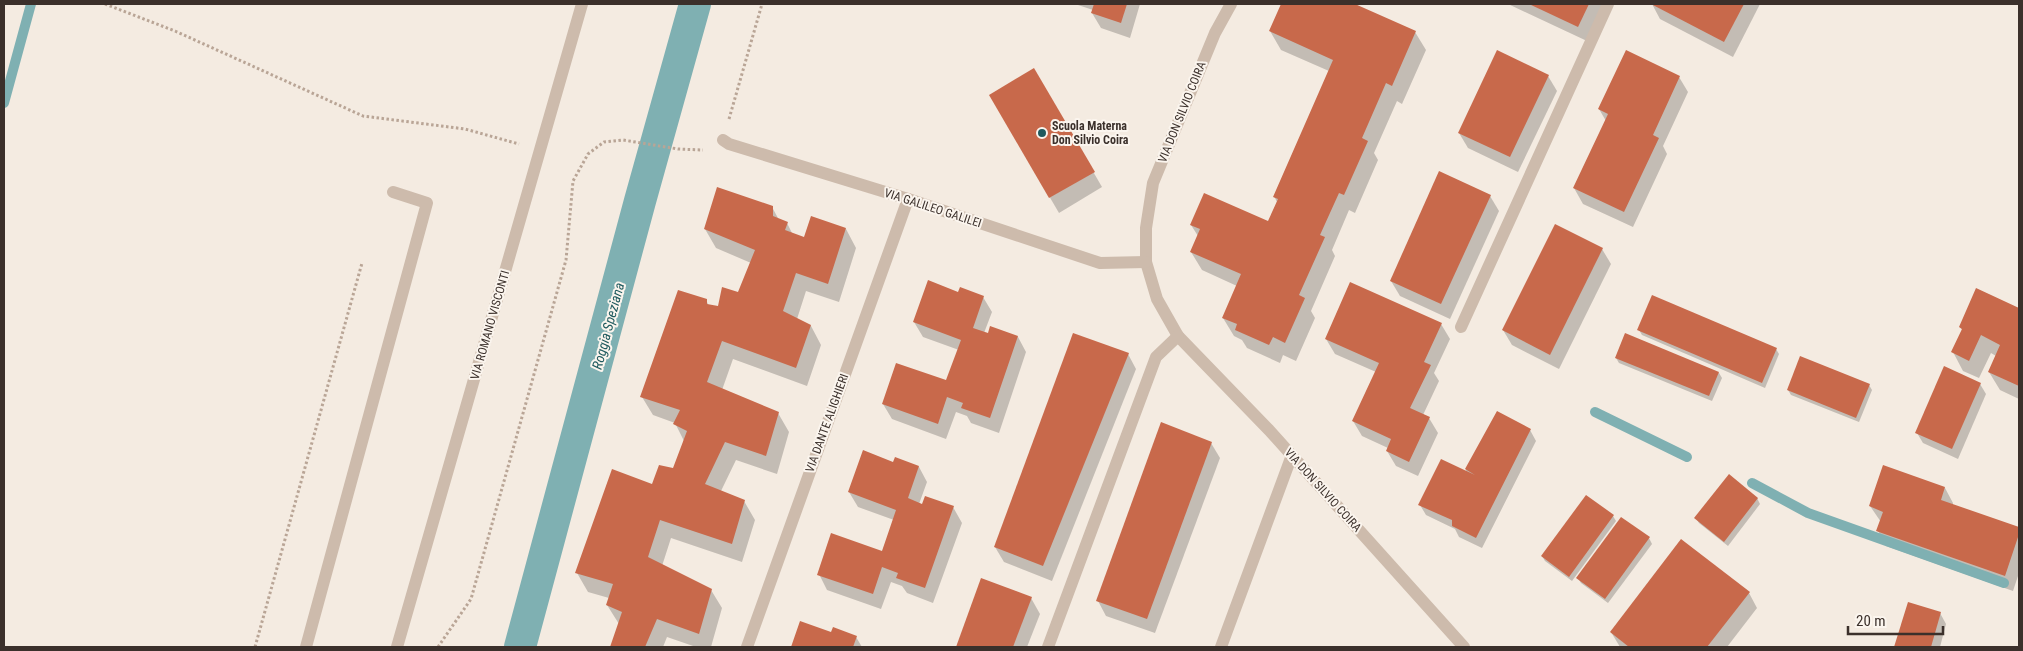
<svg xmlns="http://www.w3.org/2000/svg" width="2023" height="651" font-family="'Roboto Condensed',sans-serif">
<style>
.shadow{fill:#0003}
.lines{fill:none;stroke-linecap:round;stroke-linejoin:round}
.stream{stroke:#7fb0b2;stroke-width:10}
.canal{stroke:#7fb0b2;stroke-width:32}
.building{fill:#c8694b}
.path{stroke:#b9a596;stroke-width:3;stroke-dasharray:2.5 2.5;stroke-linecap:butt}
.service{stroke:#cdbbac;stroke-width:12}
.minor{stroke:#cdbbac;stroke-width:12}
.tertiary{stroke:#cdbbac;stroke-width:12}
.poi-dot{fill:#1f5a5e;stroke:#fbf5ee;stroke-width:2}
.labels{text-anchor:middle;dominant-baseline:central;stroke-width:4;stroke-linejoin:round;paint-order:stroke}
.street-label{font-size:12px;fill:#3b302b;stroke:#fbf5ee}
.poi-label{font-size:12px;font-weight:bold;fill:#3b302b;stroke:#fbf5ee;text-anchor:start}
.water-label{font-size:14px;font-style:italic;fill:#1f5a5e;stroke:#fbf5ee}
</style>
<rect width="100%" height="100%" fill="#f4ebe1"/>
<!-- shadow -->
<g class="shadow">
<polygon points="1075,4 1140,4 1130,38 1101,28 1092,13 1093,10"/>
<polygon points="1282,4 1351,4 1415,32 1426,50 1402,104 1397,101 1374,153 1378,160 1355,213 1349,210 1332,250 1335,256 1311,311 1315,318 1296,361 1283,355 1280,363 1247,348 1242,340 1234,336 1223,318 1237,286 1202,270 1191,252 1198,236 1191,225 1268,223 1277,202 1274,196 1329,71 1281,50 1270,31"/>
<polygon points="1508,4 1604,4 1587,41"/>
<polygon points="1652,4 1760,4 1733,57 1660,19"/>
<polygon points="1034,70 1102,187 1059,213 990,95"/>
<polygon points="1548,76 1557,91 1518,172 1468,148 1459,133"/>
<polygon points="1679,77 1688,92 1663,146 1667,154 1633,227 1583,204 1574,188 1606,121 1599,109"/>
<polygon points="1490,196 1499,211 1450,319 1400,296 1391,281"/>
<polygon points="772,207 779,220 787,223 793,235 805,239 846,229 856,248 839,302 806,291 797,319 811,326 821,345 807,386 733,359 722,390 778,413 789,432 777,474 736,460 721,491 744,501 755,520 742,562 671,538 662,566 711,590 722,608 711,647 696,647 667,637 663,647 611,647 619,624 607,605 609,598 588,592 577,573 652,486 673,470 684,441 675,423 653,415 642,397 706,300 709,306 719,308 738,294 751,263 716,248 705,229"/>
<polygon points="1602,249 1611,264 1559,369 1512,345 1503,330"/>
<polygon points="1977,289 2019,309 2019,399 2000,390 1989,372 1996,356 1991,353 1979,378 1963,371 1953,352 1963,331 1960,327"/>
<polygon points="959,293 983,297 992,312 984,333 1018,337 1026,352 999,433 971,423 967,416 956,412 946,439 892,419 883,404 947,382 959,350 923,337 914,322"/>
<polygon points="1441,324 1450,339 1434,373 1439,381 1423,415 1429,418 1438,433 1418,476 1396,466 1387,451 1388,448 1362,436 1353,421 1376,372 1335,354 1326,339"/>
<polygon points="1639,330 1776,349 1779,354 1765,388 1642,335"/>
<polygon points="1128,354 1136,369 1052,581 1004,562 995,547"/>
<polygon points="1616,358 1719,373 1722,378 1712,401 1619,363"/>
<polygon points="1980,384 1986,394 1958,459 1923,443 1917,433"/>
<polygon points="1869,385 1872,390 1859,422 1791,395 1788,390"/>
<polygon points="1497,412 1530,430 1536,441 1482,548 1459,537 1455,529 1426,515 1420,505 1465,472"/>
<polygon points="1211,443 1220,458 1155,633 1106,616 1098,601"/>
<polygon points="894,463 919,467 927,482 919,504 953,507 962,523 933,603 907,593 902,586 891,582 881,609 827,590 819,574 882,552 894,520 858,507 849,492"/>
<polygon points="1945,488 1953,503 1953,505 2019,528 2019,573 2013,591 1886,546 1878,531 1881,522 1870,506"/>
<polygon points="1757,498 1760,504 1728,546 1699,523 1696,518"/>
<polygon points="1613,516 1616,521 1572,581 1545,561 1542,556"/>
<polygon points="1649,538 1652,544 1608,603 1581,583 1578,578"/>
<polygon points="982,579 1031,598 1040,614 1027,647 957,647"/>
<polygon points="1749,593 1757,608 1727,647 1620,647 1611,632"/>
<polygon points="1908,604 1940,613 1946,624 1940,647 1895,647"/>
<polygon points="801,623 831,634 856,637 862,647 792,647"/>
</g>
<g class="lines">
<!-- stream -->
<g class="stream">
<polyline points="4,103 31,4"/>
<polyline points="1595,412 1687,457"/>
<polyline points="1752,483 1808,513 2004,583"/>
</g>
<!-- canal -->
<polyline class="canal" points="520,647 640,201 695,4"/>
</g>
<!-- building -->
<g class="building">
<polygon points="1094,4 1127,4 1121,23 1091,13"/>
<polygon points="1281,4 1355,4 1416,31 1392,86 1386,83 1362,138 1368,141 1344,195 1339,193 1320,235 1325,237 1299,295 1305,298 1285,343 1273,337 1269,345 1235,330 1237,324 1222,318 1241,274 1190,252 1200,229 1190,225 1204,193 1268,221 1278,199 1273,197 1333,60 1269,31"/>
<polygon points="1529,4 1589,4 1578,27"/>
<polygon points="1651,4 1744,4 1724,42"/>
<polygon points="1497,50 1549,75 1510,157 1458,133"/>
<polygon points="1626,50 1680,76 1653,135 1659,138 1624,212 1573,188 1608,114 1598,109"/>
<polygon points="1034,68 1095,172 1049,198 989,95"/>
<polygon points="1439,171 1491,195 1441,304 1390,281"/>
<polygon points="717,187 773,206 773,216 788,222 785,230 804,237 811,216 846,228 828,284 796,273 783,311 811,325 796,368 722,341 707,382 779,412 766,456 725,442 705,484 745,500 732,544 660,520 648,557 712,589 699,634 657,619 645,647 610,647 622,612 606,605 613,584 575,573 612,469 652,484 659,465 673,468 687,431 673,424 680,410 640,397 678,290 707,299 707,304 718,306 722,287 738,292 755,250 704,229"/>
<polygon points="1555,224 1603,248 1550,355 1502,330"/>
<polygon points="928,280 958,292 960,287 984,296 973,328 988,333 990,326 1018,336 990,418 961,408 963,403 947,397 938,424 882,404 896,363 946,380 961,340 913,322"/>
<polygon points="1350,282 1442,323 1424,362 1431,365 1410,408 1430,417 1409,462 1386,451 1391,439 1352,421 1379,363 1325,339"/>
<polygon points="1976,288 2019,308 2019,386 1988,372 2000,345 1981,335 1969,361 1951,352 1962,329 1959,327"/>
<polygon points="1652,295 1777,348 1762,383 1637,330"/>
<polygon points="1073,333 1129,353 1043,566 994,547"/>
<polygon points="1625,333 1719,372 1709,396 1615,358"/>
<polygon points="1800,356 1870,384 1856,418 1787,390"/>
<polygon points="1944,366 1981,383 1952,449 1915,433"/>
<polygon points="1497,411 1531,429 1476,538 1452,526 1452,520 1418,505 1441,459 1475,475 1465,469"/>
<polygon points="1161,422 1212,442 1147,619 1096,601"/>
<polygon points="863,450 893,462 895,457 919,466 908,498 922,504 925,496 954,506 925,588 896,578 898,573 882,567 873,594 817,575 831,533 882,551 896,510 848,492"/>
<polygon points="1883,465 1945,487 1941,500 2019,527 2019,534 2005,576 1876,531 1883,512 1869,506"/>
<polygon points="1729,474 1758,498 1724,542 1694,518"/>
<polygon points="1586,495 1614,515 1569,577 1541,556"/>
<polygon points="1621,517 1650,537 1605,599 1576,578"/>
<polygon points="1681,539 1750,592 1707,647 1629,647 1610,632"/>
<polygon points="981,578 1032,597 1013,647 956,647"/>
<polygon points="1908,602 1941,612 1931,647 1894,647"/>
<polygon points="800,621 831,632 833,627 857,636 853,647 791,647"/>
</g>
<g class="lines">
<!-- path -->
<g class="path">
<polyline points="105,4 175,31 363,116 465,129 519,144"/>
<polyline points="729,119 762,4"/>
<polyline points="255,647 362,263"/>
<polyline points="438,647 471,599 566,260 573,181 588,154 604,142 623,140 678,149 703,150"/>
</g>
<!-- service -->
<g class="service">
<polyline points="1461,327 1608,4"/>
<polyline points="306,647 427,203 393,192"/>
<polyline points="1221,647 1292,455"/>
</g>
<!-- minor -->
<g class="minor">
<polyline points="1231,4 1215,33 1153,183 1146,228 1146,262 1157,299 1178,336 1269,430 1464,647"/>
<polyline points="723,140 729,144 908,199 1100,263 1146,262"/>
<polyline points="747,647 908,199"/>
<polyline points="1048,647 1156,357 1178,336"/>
</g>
<!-- tertiary -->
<polyline class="tertiary" points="397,647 582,4"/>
</g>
<!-- markers -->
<circle class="poi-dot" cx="1042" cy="133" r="5"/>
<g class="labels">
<!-- street labels -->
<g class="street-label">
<text transform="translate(1182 112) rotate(-68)">VIA DON SILVIO COIRA</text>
<text transform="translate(933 208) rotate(18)">VIA GALILEO GALILEI</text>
<text transform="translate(490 325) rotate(-74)">VIA ROMANO VISCONTI</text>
<text transform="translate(827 423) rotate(-70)">VIA DANTE ALIGHIERI</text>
<text transform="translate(1323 490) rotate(48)">VIA DON SILVIO COIRA</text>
</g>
<!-- poi labels -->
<g class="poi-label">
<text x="1052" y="126">Scuola Materna<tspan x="1052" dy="14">Don Silvio Coira</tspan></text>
</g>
<!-- water labels -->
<g class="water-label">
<text transform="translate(608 326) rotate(-75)">Roggia Speziana</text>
</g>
</g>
<!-- border -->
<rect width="2023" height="651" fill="none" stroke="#3b302b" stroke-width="10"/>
<!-- scale -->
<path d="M1848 626v8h95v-8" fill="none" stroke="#3b302b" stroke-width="2.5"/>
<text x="1856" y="626" font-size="15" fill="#3b302b" stroke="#fbf5ee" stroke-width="4" paint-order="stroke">20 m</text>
</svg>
